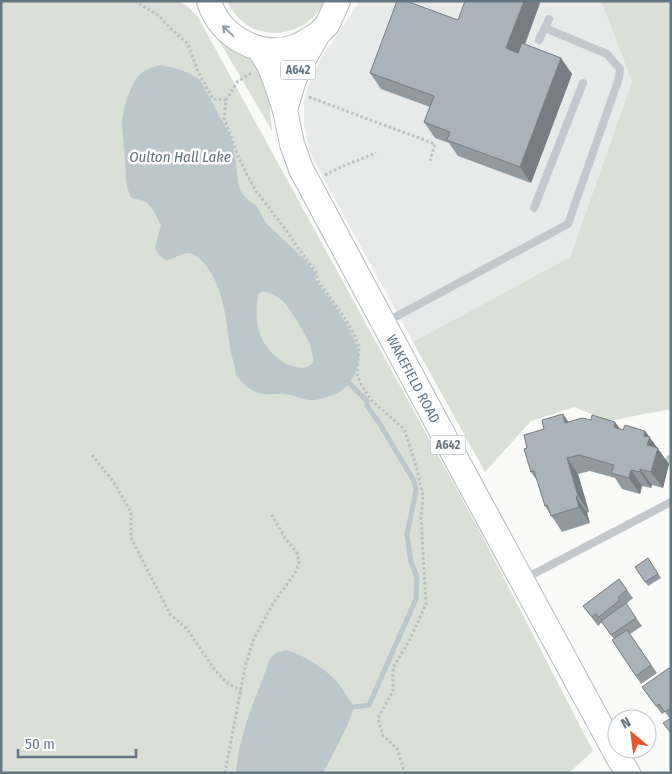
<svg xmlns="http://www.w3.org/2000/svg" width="672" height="774" font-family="'Fira Sans Condensed',sans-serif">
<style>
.built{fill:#e8e9e9}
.green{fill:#dadfd7}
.water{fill:#bbc7cb;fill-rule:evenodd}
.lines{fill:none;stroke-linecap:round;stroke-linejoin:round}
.stream{stroke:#bbc7cb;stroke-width:5}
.primary-casing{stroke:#b5babe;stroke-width:26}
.path{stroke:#bbbfc2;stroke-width:3;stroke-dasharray:2.5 2.5;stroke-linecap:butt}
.lane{stroke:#c3c8cc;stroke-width:8}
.primary{stroke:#fff;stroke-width:24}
.wall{fill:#929a9f}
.shaded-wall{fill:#777d82}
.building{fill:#aab3b9;stroke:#777d82}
.oneway{stroke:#939fa8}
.labels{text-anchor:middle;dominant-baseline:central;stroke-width:5;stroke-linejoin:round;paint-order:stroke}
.shield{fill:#fff;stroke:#939fa8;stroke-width:1}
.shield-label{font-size:12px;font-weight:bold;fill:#657683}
.street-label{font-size:14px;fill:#657683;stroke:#fff}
.water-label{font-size:15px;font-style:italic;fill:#60757c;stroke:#fff}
</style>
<rect width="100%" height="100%" fill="#fafaf8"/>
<!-- built -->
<polygon class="built" points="360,1 601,1 632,82 570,257 413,342 313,159 309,148 304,125 304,101 311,78 322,57"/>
<!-- green -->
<g class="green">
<polygon points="1,1 179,1 188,7 198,17 479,530 593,751 569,773 1,773"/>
<polygon points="196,1 203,10 252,55 268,87 272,131"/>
<path d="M227 1H325C304 42 247 45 227 1Z"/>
<polygon points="601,1 671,1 671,409 609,421 574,407 531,421 485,472 413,342 570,257 632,82"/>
</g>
<!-- water -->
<g class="water">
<path d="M161 65C175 68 188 71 200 80L231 137 236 162 238 184 241 192 248 200 256 205 266 223 304 259 316 274 315 279C330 300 348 322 357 347 362 362 354 383 341 391 337 394 331 395 327 397 321 399 315 401 308 400 301 399 294 395 286 394 282 393 279 394 275 394 257 396 247 389 236 375 235 368 233 360 231 353 226 322 225 287 203 262 199 258 194 253 187 253 182 253 174 259 166 260L159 255 155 248 161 225C157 218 153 207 146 202 140 198 133 202 130 195 125 184 126 171 125 160 124 148 123 137 122 125 122 112 130 84 140 74 146 69 153 67 161 65ZM263 291 272 294 282 300 288 307 296 319 310 344 314 362C308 369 301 369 292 366 274 360 259 341 257 322 256 313 257 303 258 294Z"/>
<path d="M286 650C301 653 329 671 339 684 344 691 349 699 354 707 347 730 334 751 323 773H236C239 735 254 702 267 667 271 655 274 653 286 650Z"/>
</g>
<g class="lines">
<!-- stream -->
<polyline class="stream" points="349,383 367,401 367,406 378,421 414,481 416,489 415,496 407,534 411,562 417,577 416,599 369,705 354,707"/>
<defs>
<g id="primary">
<path d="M209 1C219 37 262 60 297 46 304 43 311 38 318 34"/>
<polyline points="259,49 268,63 275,80 285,110 292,144 301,169 467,479 619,759 628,773"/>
<polyline points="285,110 294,80 299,68 318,34 327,25 338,1"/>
</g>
</defs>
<!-- primary casing -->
<use href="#primary" class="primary-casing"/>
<!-- path -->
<g class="path">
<polyline points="135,1 159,16 172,30 188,44 198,72 213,99 226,100 224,118 238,156 246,173 256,191 286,230 298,248 316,272 318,281 344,317 355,336 359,348 357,374 361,384 371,400 404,429 416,465 423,496 421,518 426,604 410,639 393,668 393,691 378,718 383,736 397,748 405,773"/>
<polyline points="309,97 435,144 430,161"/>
<polyline points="226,100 238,81 253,72"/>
<polyline points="325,175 343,166 376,153"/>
<polyline points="92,455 113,481 131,512 131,538 170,614 187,629 214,669 226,682 241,691"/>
<polyline points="225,773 245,667 254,638 273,604 296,571 299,562 297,553 285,538 270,512"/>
</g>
<!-- lane -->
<g class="lane">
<polyline points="539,40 549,19"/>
<polyline points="534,208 583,83"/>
<polyline points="386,322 568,224 619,78 620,69 607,54 545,28"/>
<polyline points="670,459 671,459"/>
<polyline points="524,579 671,502"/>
</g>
<!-- primary -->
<use href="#primary" class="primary"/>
</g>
<!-- wall -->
<g class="wall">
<polygon points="540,3 525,45 572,74 531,183 458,156 449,143 435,138 424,122 430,107 381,89 370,73 458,20"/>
<polygon points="568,422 623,430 645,431 669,464 663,488 652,485 651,488 642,486 640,494 622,489 615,478 590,471 578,474 589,512 587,513 590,523 562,532 545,506 538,482 531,472"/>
<polygon points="648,558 661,578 648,586 635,567"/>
<polygon points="619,579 633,598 626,604 642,626 630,634 657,673 641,684 612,640 614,639 602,622 598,626 583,606"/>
<polygon points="671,670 671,734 670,719 665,712 662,714 642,687"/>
</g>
<!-- shaded-wall -->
<g class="shaded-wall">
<polygon points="524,1 539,1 540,3 517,64 506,48"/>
<polygon points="561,58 572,74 531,183 520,167"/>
<polygon points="563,414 574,430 565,423"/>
<polygon points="615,422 627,438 614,427"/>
<polygon points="645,431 669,464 663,488 651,472 647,445 644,436"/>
<polygon points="567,458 578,474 589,512 578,496"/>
<polygon points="640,469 652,485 651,488 640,472"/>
<polygon points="631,470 642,486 640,494 629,478"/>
<polygon points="576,497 587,513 590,523 579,507"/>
</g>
<!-- building -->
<g class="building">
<polygon points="397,1 406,1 458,20 465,1 524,1 506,48 518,53 522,43 561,58 520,167 447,140 450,132 424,122 434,96 370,73"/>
<polygon points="563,414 565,423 582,418 591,420 592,415 615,422 614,427 623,430 625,425 645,431 644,436 650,437 647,445 658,448 651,472 640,469 640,472 631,470 629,478 611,473 614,465 579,455 567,458 578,496 576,497 579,507 551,516 547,505 545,506 534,471 531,472 524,449 527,448 524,435 544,429 542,420"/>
<polygon points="648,558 658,574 645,582 635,567"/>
<polygon points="619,579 627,590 618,597 620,600 599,617 596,614 592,617 583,606"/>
<polygon points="626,603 636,618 611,635 601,621"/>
<polygon points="627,630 651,665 636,676 612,640"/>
<polygon points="669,668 671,670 671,708 665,712 659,704 656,706 642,687"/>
<polygon points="671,718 671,733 663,723"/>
</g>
<!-- one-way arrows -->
<defs><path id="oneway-shaft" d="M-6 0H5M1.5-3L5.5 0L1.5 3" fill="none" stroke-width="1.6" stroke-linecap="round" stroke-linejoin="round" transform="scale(1.25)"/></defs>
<use class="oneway" href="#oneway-shaft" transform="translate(228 31) rotate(-137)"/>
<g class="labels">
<!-- shield labels -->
<g class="shield">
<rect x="280.5" y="60.5" width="35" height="19" rx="4"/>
<rect x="430.5" y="435.5" width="35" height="19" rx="4"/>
</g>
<g class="shield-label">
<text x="298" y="70">A642</text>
<text x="448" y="445">A642</text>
</g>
<!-- street labels -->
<g class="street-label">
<text transform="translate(413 379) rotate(62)">WAKEFIELD ROAD</text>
</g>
<!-- water labels -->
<g class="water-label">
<text x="180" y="157">Oulton Hall Lake</text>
</g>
</g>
<!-- border -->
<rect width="672" height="774" fill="none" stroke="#657683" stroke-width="5"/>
<!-- north arrow -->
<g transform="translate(632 734) rotate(331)"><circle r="24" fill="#ffffff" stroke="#c1c8cd"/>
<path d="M0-4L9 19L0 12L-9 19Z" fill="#e4572e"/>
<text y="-8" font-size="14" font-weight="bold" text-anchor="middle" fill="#657683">N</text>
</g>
<!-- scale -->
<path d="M18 749v8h118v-8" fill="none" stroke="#657683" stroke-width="2.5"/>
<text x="25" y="749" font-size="15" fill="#657683" stroke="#ffffff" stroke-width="4" paint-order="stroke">50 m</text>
</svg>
